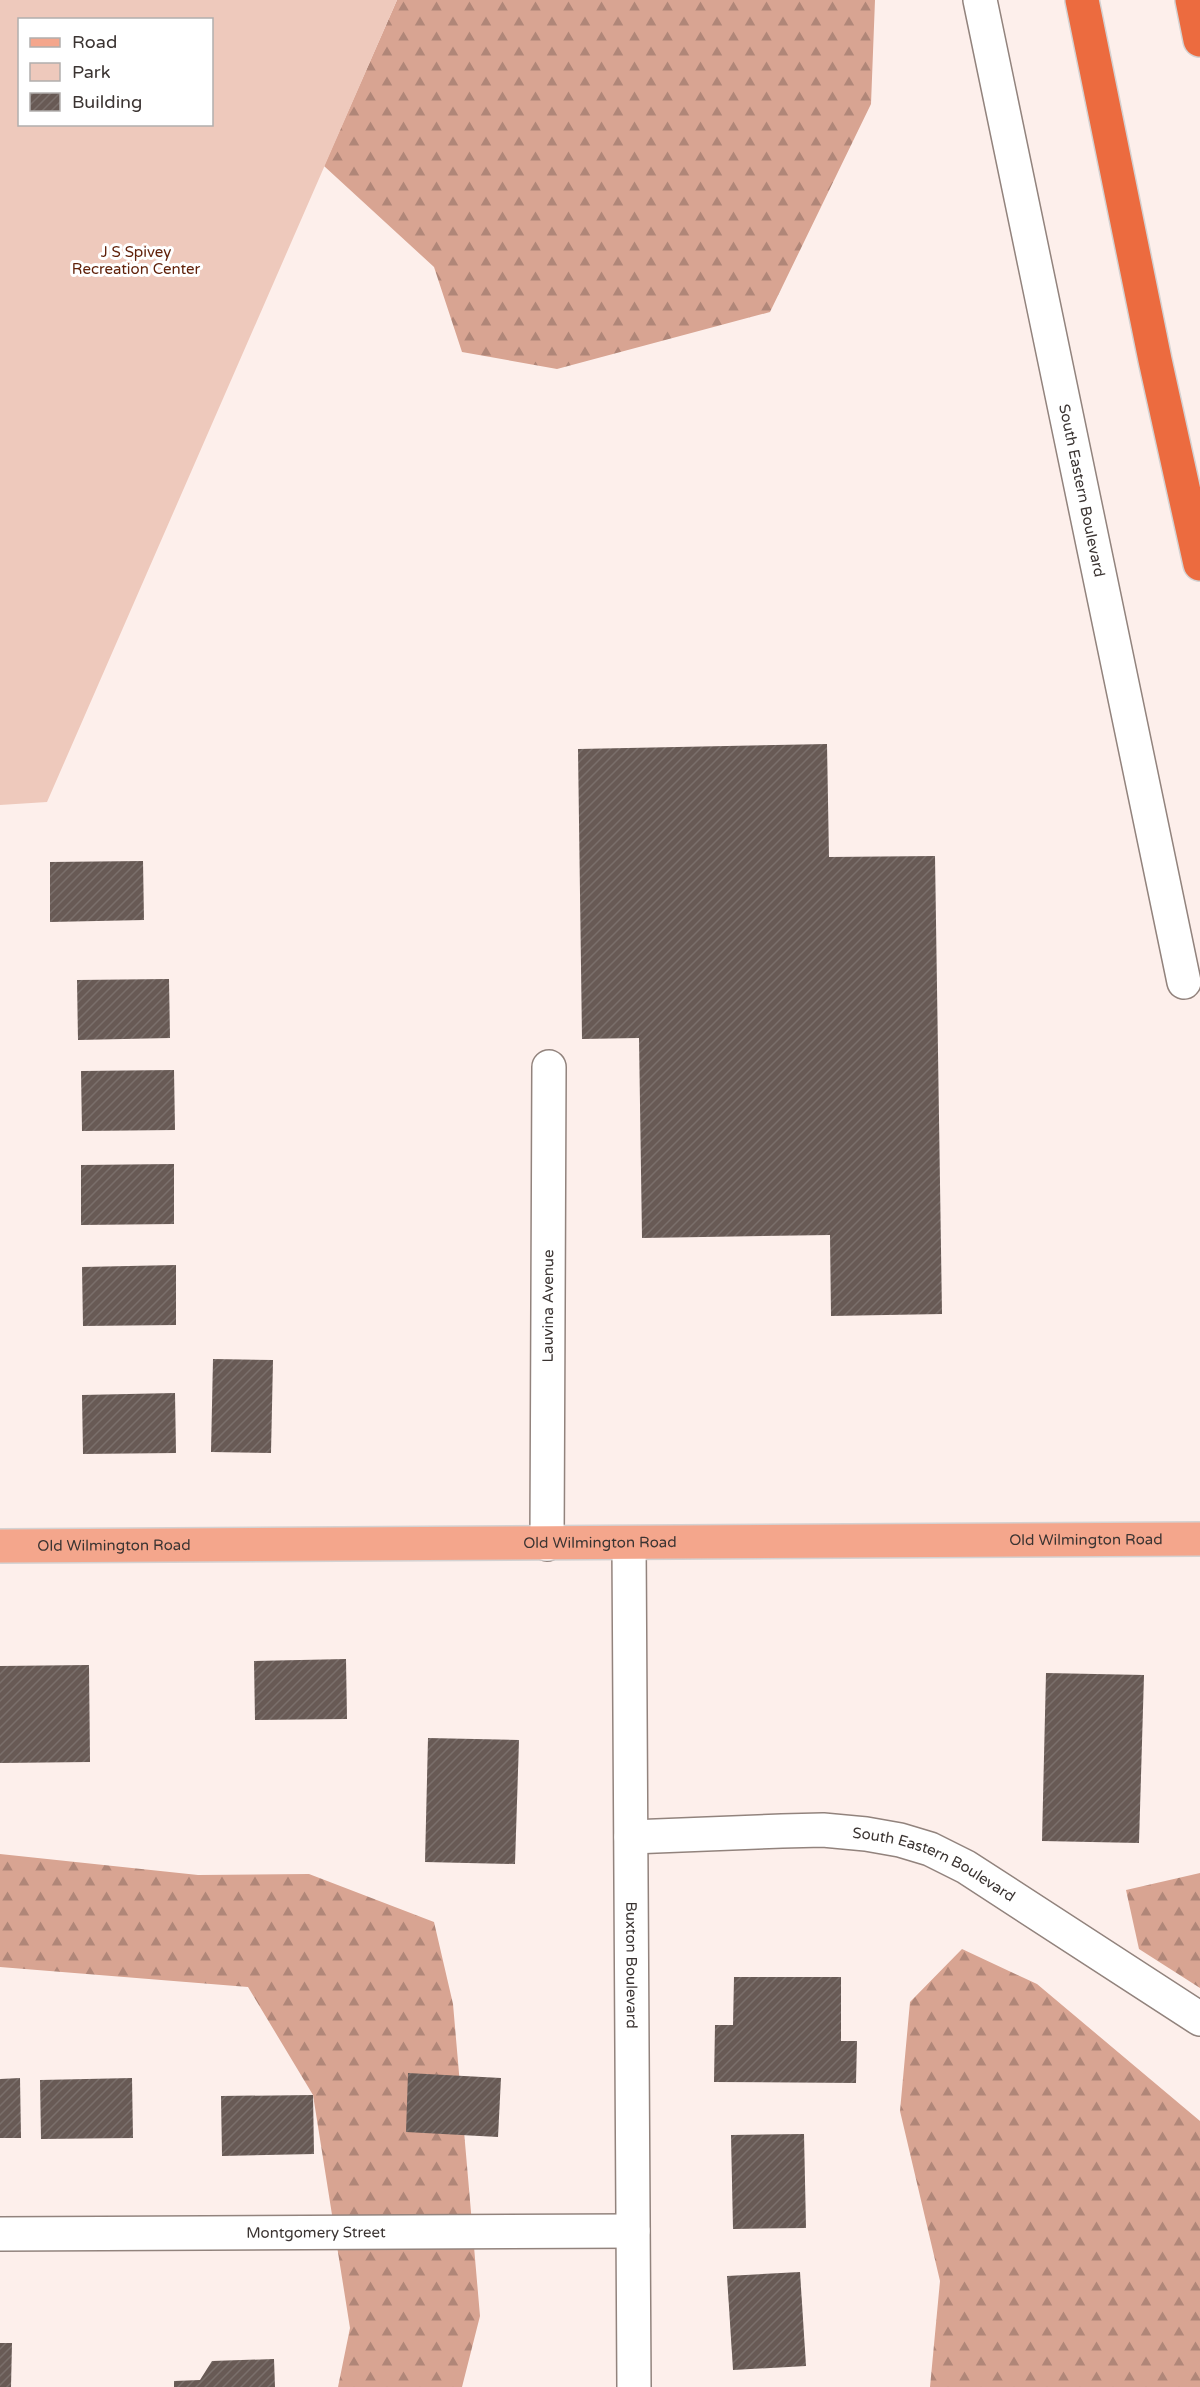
<svg xmlns="http://www.w3.org/2000/svg" width="1200" height="2387" font-family="'Varela Round',sans-serif">
<style>
.forest{fill:url(#forest-firs)}
.green{fill:#eec9bc;fill-rule:evenodd}
.building{fill:url(#building-hatch)}
.lines{fill:none;stroke-linecap:round;stroke-linejoin:round}
.minor-casing{stroke:#92837d;stroke-width:36}
.major-casing{stroke:#d4d2d2;stroke-width:36}
.highway-casing{stroke:#d4d2d2;stroke-width:36}
.minor{stroke:#fff;stroke-width:33}
.major{stroke:#f4a68c;stroke-width:33}
.highway{stroke:#ec6b3f;stroke-width:33}
.labels{text-anchor:middle;dominant-baseline:central;stroke-width:6;stroke-linejoin:round;paint-order:stroke}
.park-label{font-size:15px;fill:#61220b;stroke:#fff}
.street-label{font-size:15px;fill:#3b3432;stroke:#fff}
</style>
<defs>
<pattern id="forest-firs" width="22" height="20" patternUnits="userSpaceOnUse" patternTransform="scale(1.5)"><rect width="22" height="20" fill="#d8a492"/><path d="M5 1l3.5 6h-7zM16 11l3.5 6h-7z" fill="#b08678"/></pattern>
<pattern id="building-hatch" width="6" height="6" patternUnits="userSpaceOnUse" patternTransform="scale(1.5)"><rect width="6" height="6" fill="#685a55"/><path d="M-1 1l2-2M0 6l6-6M5 7l2-2" fill="none" stroke="#7a6f6b"/></pattern>
</defs>
<rect width="100%" height="100%" fill="#fdefeb"/>
<!-- forest -->
<g class="forest">
<polygon points="397,0 875,0 871,104 770,312 557,369 462,352 434,267 324,166"/>
<polygon points="0,1854 198,1875 309,1874 434,1922 453,2004 480,2316 462,2387 338,2387 350,2328 313,2095 248,1987 0,1967"/>
<polygon points="1200,1873 1200,1988 1139,1949 1126,1890"/>
<polygon points="962,1949 1037,1984 1200,2121 1200,2387 930,2387 940,2281 900,2111 910,2002"/>
</g>
<!-- green -->
<path class="green" d="M0 0H397L47 802 0 805ZM20 20H212V124H20Z"/>
<!-- building -->
<g class="building">
<polygon points="827,744 829,857 935,856 942,1314 831,1316 830,1235 642,1238 639,1038 582,1039 578,749"/>
<polygon points="143,861 144,920 50,922 50,862"/>
<polygon points="169,979 170,1038 78,1040 77,980"/>
<polygon points="174,1070 175,1130 82,1131 81,1071"/>
<polygon points="174,1164 174,1224 81,1225 81,1165"/>
<polygon points="176,1265 176,1325 83,1326 82,1267"/>
<polygon points="213,1359 273,1360 271,1453 211,1452"/>
<polygon points="175,1393 176,1453 83,1454 82,1395"/>
<polygon points="346,1659 347,1719 255,1720 254,1661"/>
<polygon points="89,1665 90,1762 0,1763 0,1666"/>
<polygon points="1046,1673 1144,1675 1139,1843 1042,1841"/>
<polygon points="428,1738 519,1740 515,1864 425,1862"/>
<polygon points="734,1977 841,1977 841,2041 857,2041 856,2083 714,2082 715,2025 733,2025"/>
<polygon points="408,2073 501,2078 498,2137 406,2132"/>
<polygon points="20,2078 21,2138 0,2138 0,2079"/>
<polygon points="132,2078 133,2138 41,2139 40,2080"/>
<polygon points="313,2095 314,2154 222,2156 221,2096"/>
<polygon points="804,2134 806,2228 733,2229 731,2135"/>
<polygon points="800,2272 806,2366 733,2370 727,2276"/>
<polygon points="0,2343 12,2343 11,2387 0,2387"/>
<polygon points="274,2359 275,2387 174,2387 174,2381 200,2380 212,2361"/>
</g>
<g class="lines">
<defs>
<g id="minor">
<path id="s1" d="M980 0 1184 982"/>
<path id="s2" d="M629 1543 634 2387"/>
<path id="s3" d="M547 1544 549 1067"/>
<path id="s4" d="M631 1837 782 1831 823 1830 866 1834 900 1840 930 1849 966 1867 1200 2019"/>
<path id="s5" d="M0 2234 633 2231"/>
</g>
<g id="major">
<path id="s6" d="M0 1546 1200 1539"/>
</g>
<g id="highway">
<polyline points="1082,0 1155,360 1200,564"/>
<polyline points="1192,0 1200,40"/>
</g>
</defs>
<!-- minor casing -->
<use href="#minor" class="minor-casing"/>
<!-- major casing -->
<use href="#major" class="major-casing"/>
<!-- highway casing -->
<use href="#highway" class="highway-casing"/>
<!-- minor -->
<use href="#minor" class="minor"/>
<!-- major -->
<use href="#major" class="major"/>
<!-- highway -->
<use href="#highway" class="highway"/>
</g>
<g class="labels">
<!-- park labels -->
<g class="park-label">
<text x="136" y="252">J S Spivey<tspan x="136" dy="17">Recreation Center</tspan></text>
</g>
<!-- street labels -->
<g class="street-label">
<text stroke="none"><textPath href="#s1" startOffset="501">South Eastern Boulevard</textPath></text>
<text stroke="none"><textPath href="#s3" startOffset="238">Lauvina Avenue</textPath></text>
<text stroke="none"><textPath href="#s6" startOffset="1086">Old Wilmington Road</textPath></text>
<text stroke="none"><textPath href="#s6" startOffset="600">Old Wilmington Road</textPath></text>
<text stroke="none"><textPath href="#s6" startOffset="114">Old Wilmington Road</textPath></text>
<text stroke="none"><textPath href="#s4" startOffset="310">South Eastern Boulevard</textPath></text>
<text stroke="none"><textPath href="#s2" startOffset="422">Buxton Boulevard</textPath></text>
<text stroke="none"><textPath href="#s5" startOffset="316">Montgomery Street</textPath></text>
</g>
</g>
<!-- legend -->
<rect x="18" y="18" width="195" height="108" fill="#ffffff" stroke="#b1aead" stroke-width="1.5"/>
<rect x="30" y="38" width="30" height="9" fill="#f4a68c" stroke="#b1aead" stroke-width="1.5"/>
<text x="72" y="48" font-size="18" fill="#3b3432">Road</text>
<rect x="30" y="63" width="30" height="18" fill="#eec9bc" stroke="#b1aead" stroke-width="1.5"/>
<text x="72" y="78" font-size="18" fill="#3b3432">Park</text>
<rect x="30" y="93" width="30" height="18" fill="url(#building-hatch)" stroke="#b1aead" stroke-width="1.5"/>
<text x="72" y="108" font-size="18" fill="#3b3432">Building</text>
</svg>
